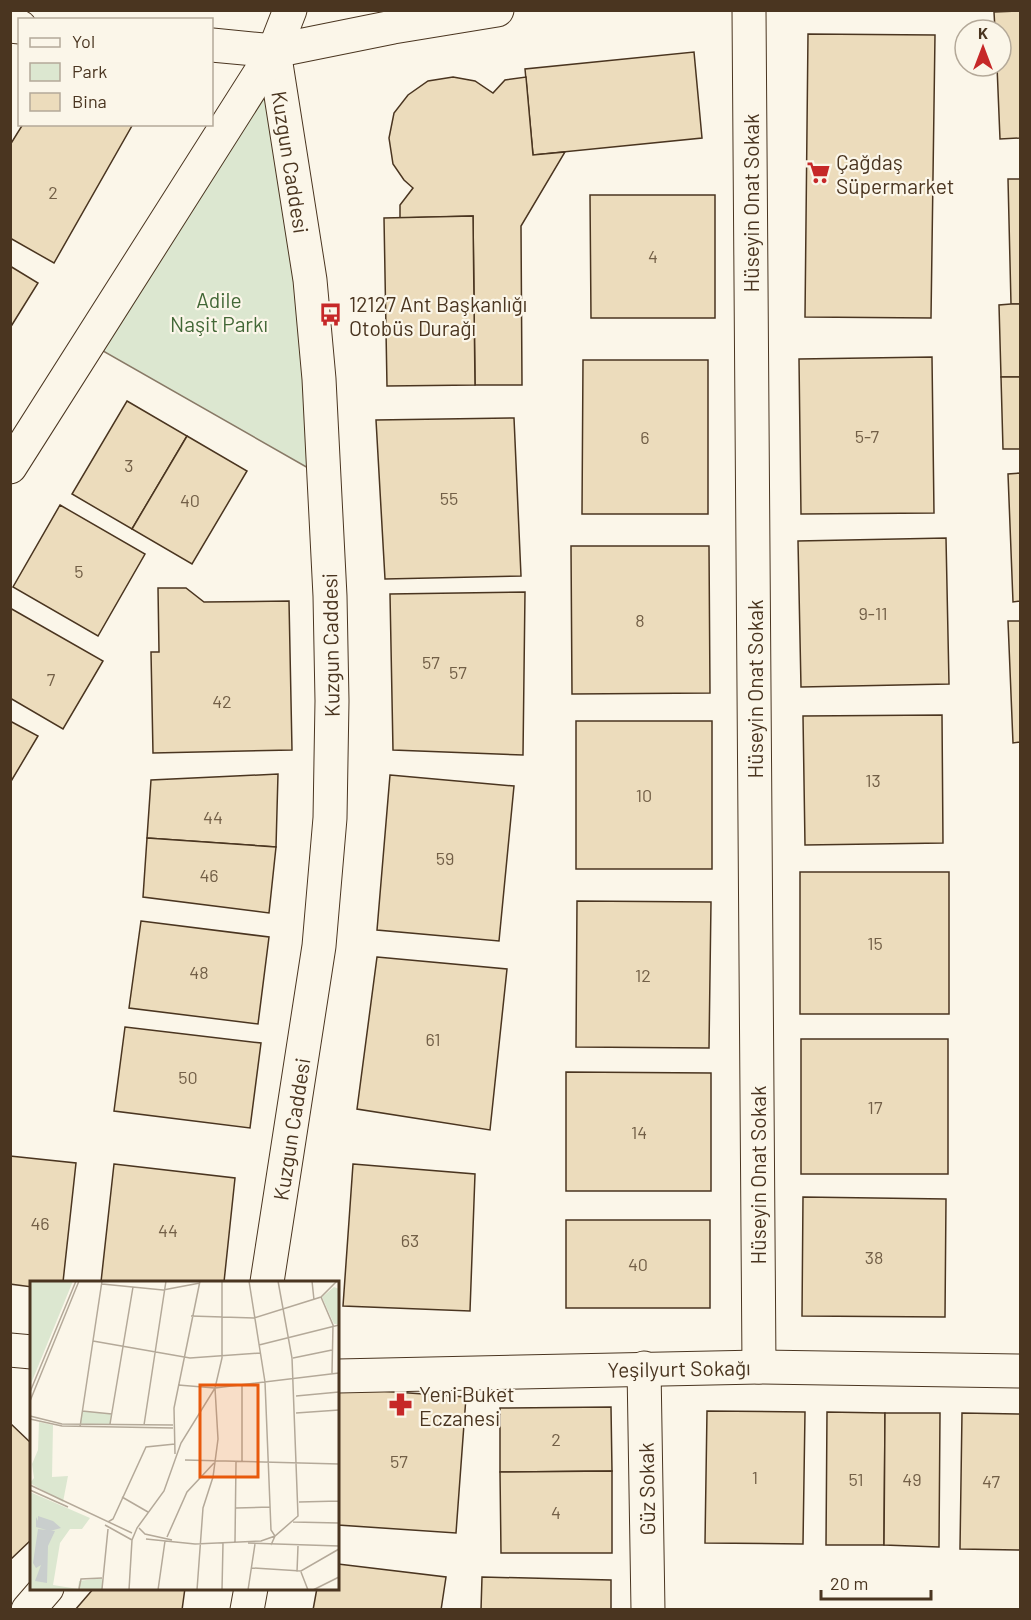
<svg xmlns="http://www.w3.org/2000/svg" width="1031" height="1620" font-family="Barlow,sans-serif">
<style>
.green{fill:#dce7d0;stroke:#887966;stroke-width:1.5}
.building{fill:#ecdcbc;stroke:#4a3520;stroke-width:1.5}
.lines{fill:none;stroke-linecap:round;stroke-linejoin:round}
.minor-casing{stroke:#4a3520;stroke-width:35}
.secondary-casing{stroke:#4a3520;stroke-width:35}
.minor{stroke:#fbf6e9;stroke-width:33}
.secondary{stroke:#fbf6e9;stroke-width:33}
.labels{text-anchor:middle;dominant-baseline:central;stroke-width:4.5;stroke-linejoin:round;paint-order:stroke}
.number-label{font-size:18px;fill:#725f47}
.poi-label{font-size:21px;fill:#4a3520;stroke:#fbf6e9;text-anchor:start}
.street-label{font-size:21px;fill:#4a3520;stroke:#fbf6e9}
.park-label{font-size:21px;fill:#436837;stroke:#fbf6e9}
.inset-road{fill:none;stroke:#b4a999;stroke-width:1.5}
.view{fill:#e8590c;fill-opacity:0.15;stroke:#e8590c;stroke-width:3}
.inset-edge{fill:none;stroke:#4a3520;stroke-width:3}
</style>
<rect width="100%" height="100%" fill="#fbf6e9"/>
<!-- green -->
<polygon class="green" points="274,51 324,477 89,343"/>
<!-- building -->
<g class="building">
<polygon points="1020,11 1020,138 1000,139 997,66 1001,66 1001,30 995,30 994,12"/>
<polygon points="808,34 935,35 931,318 805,317"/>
<polygon points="694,52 702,138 533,155 525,69"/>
<polygon points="453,77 475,81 493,93 505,80 526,77 533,155 565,152 521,226 522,385 475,385 473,216 400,218 400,205 413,188 404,180 393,164 389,138 394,113 408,95 428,81"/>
<polygon points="23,124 133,124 54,263 10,238 10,145"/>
<polygon points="1008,179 1020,179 1020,304 1011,304"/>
<polygon points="590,195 715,195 715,318 591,318"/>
<polygon points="473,216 475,385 387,386 384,218"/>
<polygon points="10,266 38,283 10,328"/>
<polygon points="1011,304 1020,304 1020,377 1001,377 999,305"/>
<polygon points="932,357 934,513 801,514 799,359"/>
<polygon points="583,360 708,360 708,514 582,514"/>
<polygon points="1001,377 1020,377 1020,449 1003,449"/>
<polygon points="127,401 187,436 132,529 72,494"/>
<polygon points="514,418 521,576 385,579 376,420"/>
<polygon points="187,436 247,471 192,564 132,529"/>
<polygon points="1020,473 1020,601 1013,602 1008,474"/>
<polygon points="60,505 145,554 98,636 13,587"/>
<polygon points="946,538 949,684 801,687 798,541"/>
<polygon points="571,546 709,546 710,693 572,694"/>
<polygon points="158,588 186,588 204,602 289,601 292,750 153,753 151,652 159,652"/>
<polygon points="525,592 523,755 393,750 390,594"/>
<polygon points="10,608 103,661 63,729 10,698"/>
<polygon points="1008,621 1020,621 1020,742 1013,743"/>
<polygon points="942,715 943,843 805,845 803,716"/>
<polygon points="10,721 38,736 10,783"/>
<rect x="576" y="721" width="136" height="148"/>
<polygon points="278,774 276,847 147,838 151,780"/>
<polygon points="390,775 514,786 499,941 377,930"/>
<polygon points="147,838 276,847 269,913 143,897"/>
<rect x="800" y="872" width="149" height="142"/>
<polygon points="577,901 711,902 709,1048 576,1047"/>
<polygon points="141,921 269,937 258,1024 129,1008"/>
<polygon points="377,957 507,969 490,1130 357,1109"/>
<polygon points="125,1027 261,1043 250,1128 114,1111"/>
<rect x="801" y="1039" width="147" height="135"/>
<polygon points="566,1072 711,1073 711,1191 566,1191"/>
<polygon points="10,1156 76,1163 63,1282 32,1282 32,1287 10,1284"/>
<polygon points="114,1164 235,1178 224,1282 101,1282"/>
<polygon points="353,1164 475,1174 470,1311 343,1306"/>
<polygon points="803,1197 946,1199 945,1317 802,1316"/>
<rect x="566" y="1220" width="144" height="88"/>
<polygon points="338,1388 466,1397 456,1533 338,1525"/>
<polygon points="611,1407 612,1471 500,1472 500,1408"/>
<polygon points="707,1411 805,1412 803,1544 705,1543"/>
<polygon points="827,1412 885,1413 884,1545 826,1545"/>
<polygon points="885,1413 940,1413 939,1547 884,1545"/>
<polygon points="962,1413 1020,1414 1020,1550 960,1549"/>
<polygon points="10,1423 32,1444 32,1539 10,1560"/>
<polygon points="612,1471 612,1553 501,1553 500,1472"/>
<polygon points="338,1564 446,1577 441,1610 313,1610 317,1588 338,1588"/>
<polygon points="482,1577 611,1580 611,1610 481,1610"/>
<polygon points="94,1588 185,1588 182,1610 75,1610"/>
</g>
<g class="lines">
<defs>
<g id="minor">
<polyline points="749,10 759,1367"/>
<polyline points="10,26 20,27"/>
<polyline points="212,45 274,51"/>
<polyline points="267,1282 319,946 330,818 332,701 330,596 319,379 310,280 274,51 290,10"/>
<polyline points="10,1350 32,1352"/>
<polyline points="644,1368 648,1610"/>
<polyline points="338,1376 759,1367 1020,1371"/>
<polyline points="28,1610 47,1588"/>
<polyline points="247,1610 251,1588"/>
</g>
<polyline id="secondary" points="10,467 274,51 393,27 497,10"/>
</defs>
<!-- minor casing -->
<use href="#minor" class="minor-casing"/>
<!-- secondary casing -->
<use href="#secondary" class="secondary-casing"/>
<!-- minor -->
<use href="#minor" class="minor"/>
<!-- secondary -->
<use href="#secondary" class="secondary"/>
</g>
<!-- icons -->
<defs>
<symbol id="supermarket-bare" viewBox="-9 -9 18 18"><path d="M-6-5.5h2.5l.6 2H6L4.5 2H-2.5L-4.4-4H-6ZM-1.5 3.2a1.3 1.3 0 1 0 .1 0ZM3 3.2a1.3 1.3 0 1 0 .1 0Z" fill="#c62828" stroke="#fbf6e9" stroke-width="2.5" paint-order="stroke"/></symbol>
<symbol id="bus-bare" viewBox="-9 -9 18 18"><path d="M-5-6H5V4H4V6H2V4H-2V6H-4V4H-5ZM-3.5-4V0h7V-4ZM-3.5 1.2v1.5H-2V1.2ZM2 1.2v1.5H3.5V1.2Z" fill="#c62828" stroke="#fbf6e9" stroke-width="2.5" paint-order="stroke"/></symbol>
<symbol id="pharmacy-bare" viewBox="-9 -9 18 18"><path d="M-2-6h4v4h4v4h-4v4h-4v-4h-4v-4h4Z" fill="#c62828" stroke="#fbf6e9" stroke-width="2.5" paint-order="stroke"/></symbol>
</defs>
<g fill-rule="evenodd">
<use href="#supermarket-bare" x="802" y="156" width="33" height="33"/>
<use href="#bus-bare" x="314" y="298" width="33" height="33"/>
<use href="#pharmacy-bare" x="384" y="1388" width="33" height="33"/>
</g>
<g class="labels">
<!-- number labels -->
<g class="number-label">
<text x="53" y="192">2</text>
<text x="653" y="256">4</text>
<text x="867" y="436">5-7</text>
<text x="645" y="437">6</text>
<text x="129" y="465">3</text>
<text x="449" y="498">55</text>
<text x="190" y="500">40</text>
<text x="79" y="571">5</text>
<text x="873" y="613">9-11</text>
<text x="640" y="620">8</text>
<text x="431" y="662">57</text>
<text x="458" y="672">57</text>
<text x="51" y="679">7</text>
<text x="222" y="701">42</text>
<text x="873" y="780">13</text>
<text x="644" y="795">10</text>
<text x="213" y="817">44</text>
<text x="445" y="858">59</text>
<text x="209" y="875">46</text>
<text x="875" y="943">15</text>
<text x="199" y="972">48</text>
<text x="643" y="975">12</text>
<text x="433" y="1039">61</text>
<text x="188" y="1077">50</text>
<text x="875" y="1107">17</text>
<text x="639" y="1132">14</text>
<text x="40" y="1223">46</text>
<text x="168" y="1230">44</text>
<text x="410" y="1240">63</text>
<text x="874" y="1257">38</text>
<text x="638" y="1264">40</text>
<text x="556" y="1439">2</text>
<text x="399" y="1461">57</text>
<text x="755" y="1477">1</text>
<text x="856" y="1479">51</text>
<text x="912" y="1479">49</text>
<text x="991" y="1481">47</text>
<text x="556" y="1512">4</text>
</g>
<!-- poi labels -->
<g class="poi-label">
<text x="836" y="161">Çağdaş<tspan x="836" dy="24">Süpermarket</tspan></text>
<text x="349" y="303">12127 Ant Başkanlığı<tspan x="349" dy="24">Otobüs Durağı</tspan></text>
<text x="419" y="1393">Yeni Buket<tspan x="419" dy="24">Eczanesi</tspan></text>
</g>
<!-- street labels -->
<g class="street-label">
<text transform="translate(291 162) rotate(81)">Kuzgun Caddesi</text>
<text transform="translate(750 203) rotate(-90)">Hüseyin Onat Sokak</text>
<text transform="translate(330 645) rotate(-91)">Kuzgun Caddesi</text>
<text transform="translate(754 689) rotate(-90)">Hüseyin Onat Sokak</text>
<text transform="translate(291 1129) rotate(-81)">Kuzgun Caddesi</text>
<text transform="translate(757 1175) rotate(-90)">Hüseyin Onat Sokak</text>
<text transform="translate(679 1368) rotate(-1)">Yeşilyurt Sokağı</text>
<text transform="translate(646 1489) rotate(-91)">Güz Sokak</text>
</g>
<!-- park labels -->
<g class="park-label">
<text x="219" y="299">Adile<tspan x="219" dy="24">Naşit Parkı</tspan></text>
</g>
</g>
<!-- overview -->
<g transform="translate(30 1281)">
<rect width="309" height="309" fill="#fbf6e9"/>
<path d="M0 0H43L0 105ZM304 6 309 8V43H304L292 16ZM52 130 82 133 80 143H50ZM9 141 23 144 22 196 38 195 33 221 0 202 4 197 2 183 8 169ZM0 211 60 237 52 248H40L30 262 23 304 48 308 49 300 72 297V309H0Z" fill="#dce7d0"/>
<path d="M6 236 8 240V235L23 240 31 247 20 250 6 246ZM8 248 25 250 18 265 17 302 5 300 11 284 6 287 3 282Z" fill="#c9cecd"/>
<path class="inset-road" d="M219 0 235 101 241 249 245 255 241 264M282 0 284 19M72 3 133 9 170 2M291 16 303 44 302 92M161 35 224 37 291 16 307 0M63 60 160 77 230 72M229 64 309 44M263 77 302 69M148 104 185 107M212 104V181M0 111 46 0M266 115 309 111M0 120 49 0M52 130 82 133M266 132 309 129M0 135 32 143 143 144M0 138 32 145 143 147M80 143 103 6M114 144 136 0M50 146 72 0M145 173 144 127 170 0M155 179 309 183M309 194V228M0 204 102 252M0 209 38 226M92 216 118 231M269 221 309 220M206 227 240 226M78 241 83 238 116 166 145 163M263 241 309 242M75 244 102 259M109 247 115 253 142 259M137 256 157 211 184 182M116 258 165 263 231 260 245 255 268 235 262 77 248 0M205 261 206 181M218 262 309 265M222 287 271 290 309 268M267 291 268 265M271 291 278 309M49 308 51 298 72 297M72 308 78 248M49 309H118M99 309 102 259 107 247 134 210 151 162 185 107 309 92M128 309 135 260M167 309 173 227 183 196 188 158 185 107 192 77V0M192 309 193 262M218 309 225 263M283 309 309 296"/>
<path class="view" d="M170 104H228V196H170Z"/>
<rect width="309" height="309" class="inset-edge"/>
</g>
<!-- border -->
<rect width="1031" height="1620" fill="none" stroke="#4a3520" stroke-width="24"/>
<!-- legend -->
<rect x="18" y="18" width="195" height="108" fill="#fbf6e9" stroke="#b4a999" stroke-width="1.5"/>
<rect x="30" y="38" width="30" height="9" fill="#fbf6e9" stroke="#b4a999" stroke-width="1.5"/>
<text x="72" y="48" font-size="18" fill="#4a3520">Yol</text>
<rect x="30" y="63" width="30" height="18" fill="#dce7d0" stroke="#b4a999" stroke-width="1.5"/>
<text x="72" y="78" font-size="18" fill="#4a3520">Park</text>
<rect x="30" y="93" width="30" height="18" fill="#ecdcbc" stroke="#b4a999" stroke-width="1.5"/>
<text x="72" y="108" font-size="18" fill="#4a3520">Bina</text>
<!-- north arrow -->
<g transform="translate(983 48)"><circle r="28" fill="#fbf6e9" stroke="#b4a999" stroke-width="1.5"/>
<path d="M0-4.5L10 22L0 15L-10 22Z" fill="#c62828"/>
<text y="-9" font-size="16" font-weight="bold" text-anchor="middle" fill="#4a3520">K</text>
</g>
<!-- scale -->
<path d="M821 1590v9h110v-9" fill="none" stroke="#4a3520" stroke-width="3"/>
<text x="830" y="1590" font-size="18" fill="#4a3520" stroke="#fbf6e9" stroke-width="4.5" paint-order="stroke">20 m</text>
</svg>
